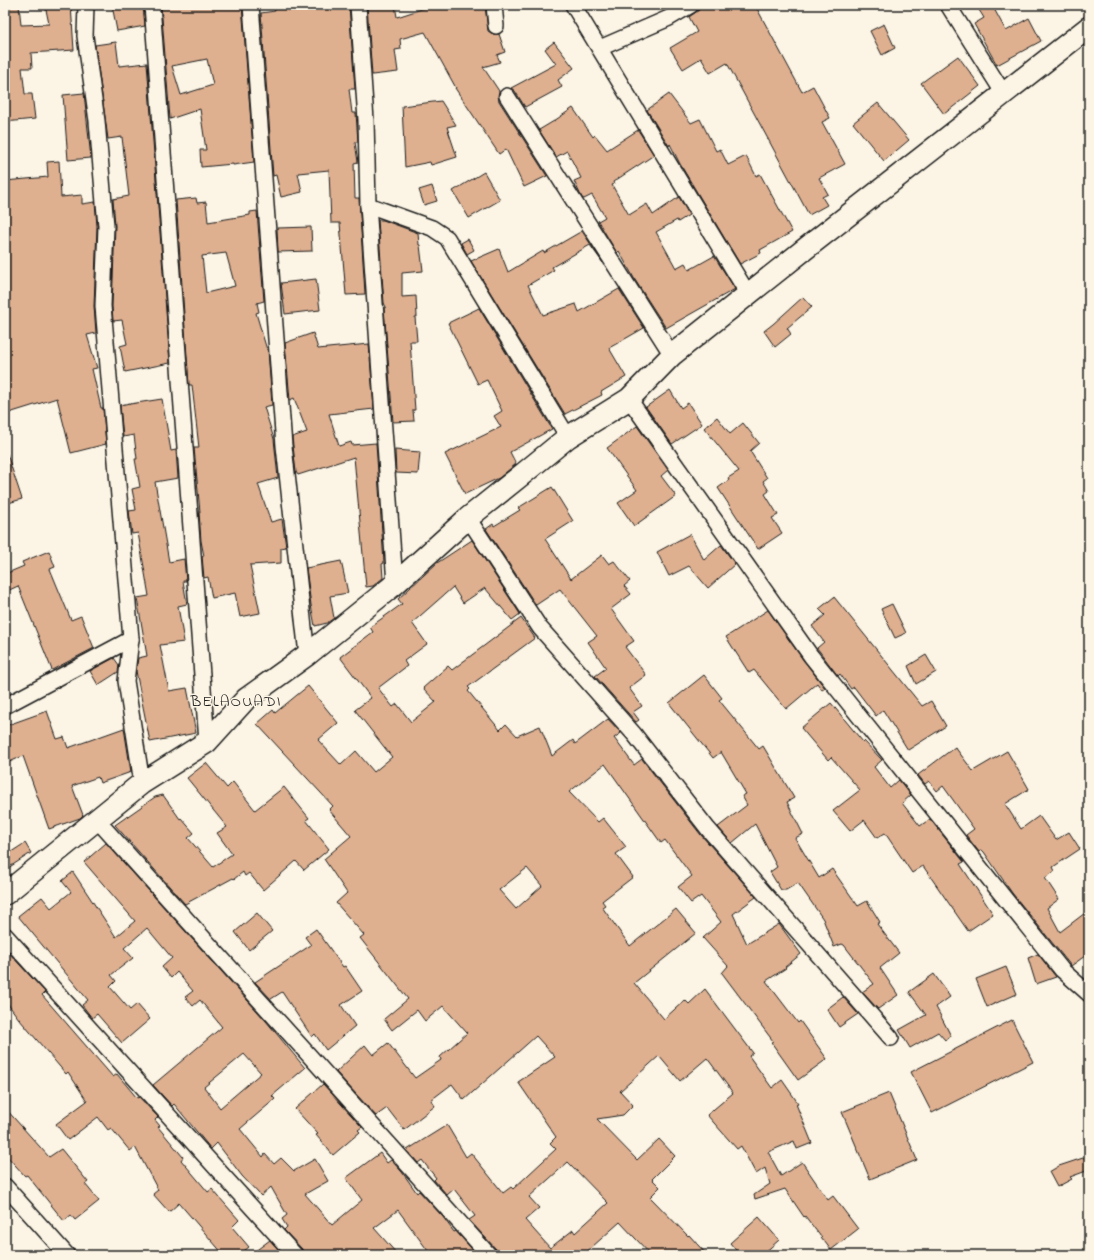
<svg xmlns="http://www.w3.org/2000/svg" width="1094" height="1260" font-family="'Indie Flower',sans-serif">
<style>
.building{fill:#dfb090;stroke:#1c1c1c;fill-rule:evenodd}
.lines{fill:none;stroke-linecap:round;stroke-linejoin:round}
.street-casing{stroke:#1c1c1c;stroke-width:18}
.secondary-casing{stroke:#1c1c1c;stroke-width:24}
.street{stroke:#fcf5e5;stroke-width:15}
.secondary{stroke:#fcf5e5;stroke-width:21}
.labels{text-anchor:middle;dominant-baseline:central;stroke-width:3;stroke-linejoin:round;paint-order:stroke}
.quarter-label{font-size:16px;letter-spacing:1px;fill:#1c1c1c;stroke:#fcf5e5}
</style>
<rect width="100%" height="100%" fill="#fcf5e5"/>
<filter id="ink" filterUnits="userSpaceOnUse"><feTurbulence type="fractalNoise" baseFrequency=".025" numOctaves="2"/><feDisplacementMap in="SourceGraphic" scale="8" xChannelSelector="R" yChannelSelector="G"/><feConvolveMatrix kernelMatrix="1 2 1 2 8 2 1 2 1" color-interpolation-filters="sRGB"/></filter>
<g filter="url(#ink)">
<!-- building -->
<g class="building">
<polygon points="5,5 19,5 21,25 49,24 45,5 71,5 74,50 31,53 32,68 22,68 25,94 32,94 35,119 5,122"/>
<polygon points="112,5 143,5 145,26 117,31"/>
<path d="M161 5H242L254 162 233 165V164L201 167 200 150H206L200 109 170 119ZM207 59 213 85 181 95 172 66Z"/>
<polygon points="274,5 349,5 355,89 349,89 352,113 356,113 358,142 355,142 358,162 354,163 355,198 359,198 365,294 346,295 340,223 331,223 329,170 298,173 302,192 281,197 276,175 273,176 261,13 275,11"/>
<polygon points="367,5 395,5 397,17 428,7 428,5 485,5 488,31 493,34 499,34 505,52 497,55 500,62 483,67 499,91 498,96 499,101 547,176 524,187 506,149 499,154 455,88 456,88 425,32 400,39 401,49 395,50 398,72 372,75"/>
<polygon points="700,5 755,5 802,92 813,86 830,118 822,122 845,164 819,178 828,194 822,197 827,205 809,215 727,63 710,73 701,58 683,69 670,48 697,32 689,17 699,10"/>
<polygon points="976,5 992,5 1006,31 1029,18 1041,41 997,65 974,24 984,18"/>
<polygon points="884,24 895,48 882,55 870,31"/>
<polygon points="116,42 119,66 147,63 170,363 125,372 120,346 127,344 122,320 113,321 112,306 115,226 113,199 129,196 122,137 108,139 95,45"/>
<polygon points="554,42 574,68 558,80 562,87 525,107 515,91 511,88 556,64 545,49"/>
<polygon points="958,56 980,86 944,114 921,83"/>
<polygon points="84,93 91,158 68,160 63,95"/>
<polygon points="669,94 691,123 700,119 716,151 720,149 728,165 746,156 756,176 760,174 792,232 760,250 761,253 740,264 680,164 670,144 669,146 647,110"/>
<polygon points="441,101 456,125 447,127 457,157 431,165 430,162 405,167 402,106"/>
<polygon points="878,103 909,140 884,161 853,123"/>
<polygon points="573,108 593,137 595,135 607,150 638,130 654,155 613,182 614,184 612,185 629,215 647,204 653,215 679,197 689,215 678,222 677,220 656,232 676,268 685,263 689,270 714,256 735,289 666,328 635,280 619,251 617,253 598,221 605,217 592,195 584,199 582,198 574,181 581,178 567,151 556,157 539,130 554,121"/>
<polygon points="59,161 61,197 82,195 82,204 95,202 97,226 94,306 96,333 87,335 97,368 92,369 101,408 103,408 106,444 71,453 57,398 9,413 5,400 5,181 48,177 47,162"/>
<polygon points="484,172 500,200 469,218 453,191"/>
<polygon points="432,186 437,201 424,205 419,190"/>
<path d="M196 198 197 203 206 202 208 222 250 215V212L257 211 264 301 257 303 259 312 256 313 267 350 268 349 272 405 264 407 274 439 278 478 258 484 271 522 282 519 286 547 281 548V563L250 565 260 613 240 617 235 593 212 598 208 577 204 578 202 556H204L201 541 199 512H200L194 448H199L192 385H189L176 200ZM226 253 235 286 206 293 202 256Z"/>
<polygon points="378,220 383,220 418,233 419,245 420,245 423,271 402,273 402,297 416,296 417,317 415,317 417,341 410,341 415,410 413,410 414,421 393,422 384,308 386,307 384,303"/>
<polygon points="311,227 312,251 278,252 277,228"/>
<polygon points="582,231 603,263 590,245 552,267 554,270 528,285 543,315 576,304 579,312 619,289 644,328 609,348 626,377 601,392 602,395 565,414 471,261 499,249 508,272 543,251 544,253"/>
<polygon points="468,239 474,250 467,254 461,243"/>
<polygon points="316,279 320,310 285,314 281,283"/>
<polygon points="803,297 812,307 787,328 791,334 775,347 764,331 773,324"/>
<polygon points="479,308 552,429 510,452 516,464 499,478 465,494 445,454 501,427 494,416 502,411 487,380 478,384 448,323"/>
<polygon points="313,333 318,349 369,344 374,409 329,414 339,446 351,442 352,445 376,443 384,563 382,564 383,578 373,586 366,587 354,457 298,475 296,472 292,437 307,432 294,398 290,400 285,343"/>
<polygon points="670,390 681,408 688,403 702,424 672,444 646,407"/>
<polygon points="162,399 171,451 176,450 178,478 155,482 169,562 184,559 186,581 183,581 187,604 178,606 184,642 160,645 169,691 187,688 196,733 150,742 136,671 138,658 147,656 137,598 149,596 138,533 132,534 129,511 136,510 132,489 140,487 135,459 137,459 134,435 123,437 120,405 130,403 130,404"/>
<polygon points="717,417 730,434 743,423 759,443 750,451 767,478 763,481 769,491 765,494 778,515 772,518 782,533 758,549 718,488 729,480 728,478 739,471 704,428"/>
<polygon points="637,426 668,470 661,476 676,496 634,526 618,503 637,490 607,448"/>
<polygon points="395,450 420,452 418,474 396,473"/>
<polygon points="5,454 7,454 22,499 5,504"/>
<polygon points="552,487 573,521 545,539 571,579 602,555 609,564 614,561 630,581 624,586 631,594 611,609 634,641 625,647 646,675 629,688 642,706 633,712 639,720 636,722 595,676 606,668 588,642 597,636 560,589 536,605 486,529 493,524 494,526 520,510 518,508"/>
<polygon points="690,534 704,560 721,545 735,564 708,588 689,566 669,576 657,552"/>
<path d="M472 540 520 614 512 620 485 588 463 603 453 587 412 623 427 644 404 661 407 666 378 688 393 707 397 704 411 722 436 702 423 688 448 666 452 670 521 618 535 638 468 687 470 689 468 691 500 730 506 724 517 736 540 726 552 756 573 740 575 744 608 719 621 733 614 738 634 765 642 759 701 835 756 897 733 914 747 944 779 924 801 954 785 967 786 968 766 981 798 1023 800 1021 827 1059 798 1080 771 1042 773 1041 722 973 728 966 703 938 721 922 701 896 691 903 678 887 692 876 665 840 661 843 605 764 569 792 598 822 603 818 626 847 616 854 633 877 602 901 605 905 602 907 630 946 676 909 696 933 634 983 664 1019 685 1000 689 1004 705 989 753 1053 749 1056 772 1088 782 1080 798 1103 796 1104 812 1143 797 1149 794 1141 768 1152 781 1176 802 1162 828 1200 833 1196 858 1229 831 1250 805 1216 804 1217 785 1189 755 1199 754 1195 770 1184 765 1168 756 1174 741 1146 737 1149 707 1115 733 1093 707 1058 680 1081 659 1056 620 1091 633 1105 623 1115 597 1119 637 1160 659 1139 675 1156 652 1179 660 1187 650 1197 688 1236 689 1235 707 1255H651L620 1222 583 1255H498L496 1249 469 1220 475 1216 454 1189 447 1195 434 1180 436 1178 422 1160 418 1163 407 1150 447 1125 466 1157 471 1153 503 1193 511 1187 513 1189 556 1149 550 1143 556 1137 518 1082 555 1057 536 1036 464 1100 452 1084 431 1100 435 1106 404 1130 387 1108 376 1116 336 1072 365 1045 373 1055 388 1043 415 1078 441 1060 440 1057 467 1033 443 1006 425 1021 417 1010 392 1030 384 1019 408 999 360 938 364 935 336 903 347 893 324 859 351 836 329 810 333 806 257 724 273 710 275 713 308 686 338 723 318 740 341 765 356 751 374 772 392 757 355 710 371 698 340 657 373 632 370 627 402 604 398 599 437 563ZM527 868 542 886 516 909 499 890ZM568 1162 608 1203 575 1233 573 1230 550 1248 525 1220 539 1208 529 1197Z"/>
<polygon points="49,551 55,567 50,569 71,620 81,616 94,648 52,670 18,586 5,592 5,574 24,566 22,562"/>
<polygon points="341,561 348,593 330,596 334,618 327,623 315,626 311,605 306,568"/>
<polygon points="834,597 922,706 931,701 946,726 908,750 883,710 876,716 854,687 851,689 840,674 838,676 817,648 824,642 812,626 825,615 819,609"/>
<polygon points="892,604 906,633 895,638 881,609"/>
<polygon points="768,610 804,661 825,688 822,690 817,683 786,709 754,670 749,673 726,637"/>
<polygon points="926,655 936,672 916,684 908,666"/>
<polygon points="114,658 119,665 118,672 98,685 90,671"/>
<polygon points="704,675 722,698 719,700 759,749 763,746 794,798 787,802 803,834 795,838 819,878 832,869 858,906 867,901 880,922 877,924 899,953 880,968 898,995 878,1009 862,992 874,984 844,945 842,944 834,947 823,919 798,883 786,890 781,890 770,872 777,867 755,824 732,843 718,827 747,805 742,796 746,794 721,752 713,758 669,703"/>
<polygon points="831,703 863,742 864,741 882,760 874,767 890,788 899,780 911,795 902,803 920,826 930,819 964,862 960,864 993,914 968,931 923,866 912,873 885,833 877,838 864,820 850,831 833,811 860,790 831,757 828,760 801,728"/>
<polygon points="47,711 57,739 64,737 68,748 124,728 131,772 100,783 98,777 72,786 83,815 80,818 49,829 23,756 5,764 5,726"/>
<polygon points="955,747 973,771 1007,751 1029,789 1005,804 1021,829 1039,816 1056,840 1069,832 1080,849 1053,867 1055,871 1045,878 1059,899 1047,908 1060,932 1089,910 1089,953 1071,966 1012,893 984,852 982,850 979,852 966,835 974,829 943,786 937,791 929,781 925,784 918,775"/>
<polygon points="206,763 227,788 233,782 255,810 284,787 309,818 306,820 329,849 304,870 296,861 263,890 249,873 245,876 243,872 234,879 233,878 185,904 115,825 155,797 163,795 180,819 181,818 194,833 188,838 213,867 232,854 217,833 227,827 187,778"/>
<polygon points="25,843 31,853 5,870 5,856"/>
<path d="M106 843 266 1021 305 1068 272 1096 275 1099 240 1129 263 1157 265 1154 274 1164 281 1158 294 1171 315 1159 328 1181 305 1194 332 1225 362 1200 346 1178 380 1153 387 1163 391 1160 402 1172 417 1193 419 1191 443 1217 454 1232 456 1231 477 1255H431L398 1210 374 1228 398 1255H304L302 1249 284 1230 287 1227 282 1219 287 1215 271 1187 261 1196 242 1176 217 1143 211 1149 174 1104 172 1106 153 1085 222 1027 200 1000 193 1006 185 997 193 991 177 972 171 978 162 967 172 958 147 928 124 948 133 958 111 975 116 981 110 987 130 1010 137 1004 150 1019 122 1043 97 1014 92 1018 82 1005 88 1000 18 916 42 897 51 908 71 892 62 881 73 872 116 937 135 921 84 862ZM244 1054 261 1073 220 1108 204 1087Z"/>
<polygon points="257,913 272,931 249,950 235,932"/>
<polygon points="316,929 343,967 345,966 362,991 341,1005 355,1026 326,1050 315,1034 312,1037 282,992 271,999 255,982 311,945 305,937"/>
<polygon points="8,952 45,992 42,995 113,1077 117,1074 137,1098 139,1097 158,1117 155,1120 160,1126 158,1127 183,1157 181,1160 208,1192 212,1189 239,1220 232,1227 249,1247 239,1255 224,1255 179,1203 169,1212 153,1194 158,1190 135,1147 130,1151 111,1128 108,1130 98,1117 68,1140 56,1124 87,1101 68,1072 66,1074 19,1019 5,1000 5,954"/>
<polygon points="1038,954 1056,977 1036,984 1028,958"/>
<polygon points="1006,967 1017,994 987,1007 976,979"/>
<polygon points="934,974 950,997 936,1007 951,1036 945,1040 938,1032 910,1048 899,1030 926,1015 909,992"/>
<polygon points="843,997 858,1014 839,1027 827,1009"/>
<polygon points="1012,1020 1033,1062 932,1113 911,1072"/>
<polygon points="323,1084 362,1127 358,1130 360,1132 333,1155 316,1135 318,1134 295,1109"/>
<polygon points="889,1093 917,1160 870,1179 842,1112"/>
<polygon points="5,1108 49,1157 61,1149 88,1182 85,1184 99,1201 75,1220 71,1215 64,1221 27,1175 25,1176 5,1154"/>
<polygon points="1089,1156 1089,1170 1070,1177 1072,1179 1057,1187 1049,1172 1059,1166"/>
<polygon points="759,1217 779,1240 762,1255 740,1255 730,1243"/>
<polygon points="270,1240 283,1255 250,1255"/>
</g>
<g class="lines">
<defs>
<g id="street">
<polyline points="86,5 85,36 97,121 106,226 103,306 131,639 126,681 142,783"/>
<polyline points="152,5 207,742"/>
<polyline points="251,5 284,446 307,655"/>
<polyline points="358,5 366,120 368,205 395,584"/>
<polyline points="494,5 496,26"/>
<polyline points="573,5 748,294"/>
<polyline points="948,5 1004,94"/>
<polyline points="600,48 669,18 691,5"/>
<polyline points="507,96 672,355"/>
<polyline points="368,205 432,228 447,238 568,437"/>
<polyline points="629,399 811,656 1062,970 1089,994"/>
<polyline points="468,518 540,628 634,734 708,829 891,1038"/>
<polyline points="5,706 131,639"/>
<polyline points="97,820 489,1255"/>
<polyline points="5,935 295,1255"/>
<polyline points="5,1186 67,1255"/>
</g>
<polyline id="secondary" points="5,894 142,783 207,742 246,699 307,655 395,584 468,518 524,473 568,437 629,399 672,355 805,249 1089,27"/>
</defs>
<!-- street casing -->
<use href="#street" class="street-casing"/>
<!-- secondary casing -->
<use href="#secondary" class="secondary-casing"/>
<!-- street -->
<use href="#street" class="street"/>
<!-- secondary -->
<use href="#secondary" class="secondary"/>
</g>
</g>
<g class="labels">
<!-- quarter labels -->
<g class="quarter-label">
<text x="236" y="702">BELAOUADI</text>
</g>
</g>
<!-- margin -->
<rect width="1094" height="1260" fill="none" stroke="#fcf5e5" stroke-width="20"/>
<rect x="10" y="10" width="1074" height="1240" fill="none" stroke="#1c1c1c" stroke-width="1.5" filter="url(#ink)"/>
</svg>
